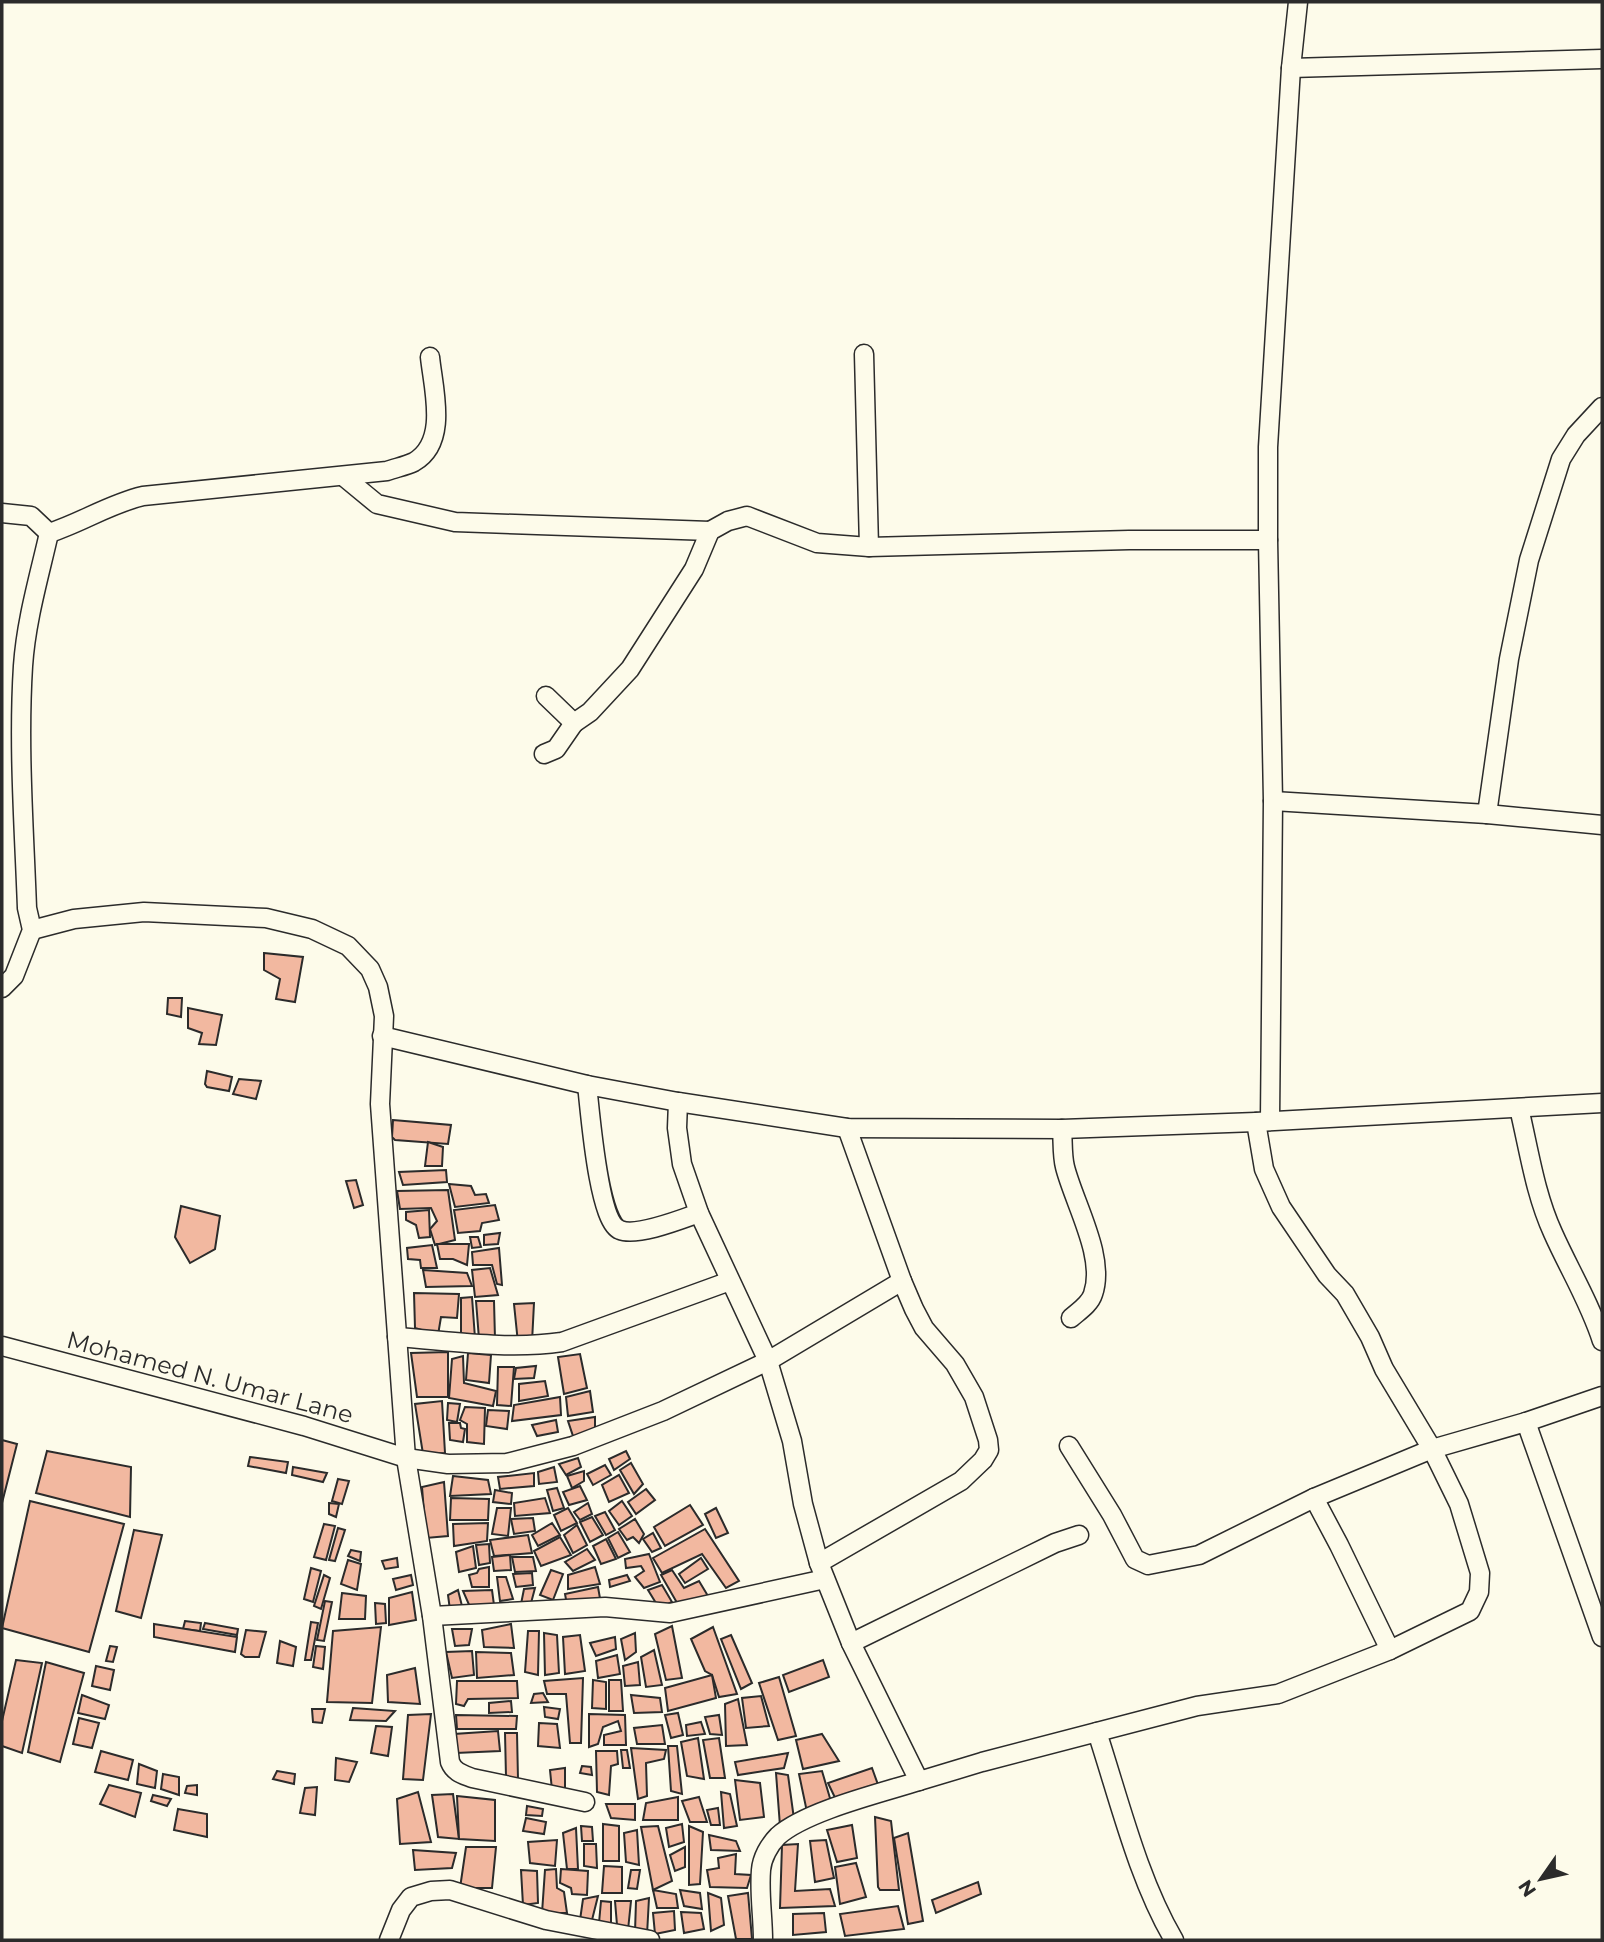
<svg xmlns="http://www.w3.org/2000/svg" width="1604" height="1942" font-family="Montserrat,sans-serif">
<style>
.building{fill:#f2b8a0;stroke:#2b2b2b;stroke-width:2}
.lines{fill:none;stroke-linecap:round;stroke-linejoin:round}
.minor-casing{stroke:#2b2b2b;stroke-width:21}
.minor{stroke:#fdfbea;stroke-width:18}
.labels{text-anchor:middle;dominant-baseline:central;stroke-width:5;stroke-linejoin:round;paint-order:stroke}
.street-label{font-size:24px;fill:#2b2b2b;stroke:#fdfbea}
</style>
<rect width="100%" height="100%" fill="#fdfbea"/>
<!-- building -->
<g class="building">
<polygon points="264,953 303,957 295,1002 276,999 280,979 264,970"/>
<polygon points="168,998 182,998 181,1017 167,1014"/>
<polygon points="188,1008 222,1015 216,1045 199,1044 202,1033 188,1028"/>
<polygon points="207,1071 232,1077 229,1091 207,1087 205,1084"/>
<polygon points="239,1079 261,1081 256,1099 233,1094"/>
<polygon points="393,1120 451,1125 448,1144 395,1140 392,1137"/>
<polygon points="428,1142 443,1147 442,1166 425,1166"/>
<polygon points="446,1170 447,1182 403,1185 399,1172"/>
<polygon points="356,1180 363,1205 354,1208 346,1181"/>
<polygon points="449,1184 471,1186 475,1195 486,1194 489,1203 455,1207"/>
<polygon points="448,1190 455,1240 435,1245 430,1229 437,1221 431,1208 400,1209 397,1191"/>
<polygon points="495,1205 499,1220 482,1223 480,1231 458,1233 454,1210"/>
<polygon points="181,1206 220,1216 215,1249 190,1263 175,1237"/>
<polygon points="429,1210 430,1237 419,1238 416,1225 406,1220 406,1212"/>
<polygon points="500,1233 498,1244 484,1245 484,1235"/>
<polygon points="470,1237 478,1237 481,1247 472,1248"/>
<polygon points="437,1244 469,1244 467,1265 453,1259 440,1259"/>
<polygon points="432,1245 437,1268 421,1268 420,1260 408,1259 407,1248"/>
<polygon points="499,1248 502,1285 497,1284 492,1265 473,1265 472,1252"/>
<polygon points="490,1268 498,1295 475,1297 472,1270"/>
<polygon points="423,1270 467,1273 472,1286 426,1287"/>
<polygon points="414,1293 459,1294 457,1318 441,1317 438,1335 415,1328"/>
<polygon points="472,1297 475,1338 461,1336 461,1298"/>
<polygon points="476,1301 494,1301 495,1339 479,1339"/>
<polygon points="534,1303 532,1342 518,1343 514,1304"/>
<polygon points="448,1352 448,1397 417,1397 411,1353"/>
<polygon points="468,1353 491,1355 489,1383 466,1380"/>
<polygon points="580,1354 587,1388 564,1394 558,1357"/>
<polygon points="463,1356 464,1383 496,1391 493,1406 449,1398 452,1359"/>
<polygon points="536,1366 534,1378 514,1379 516,1368"/>
<polygon points="498,1367 514,1367 511,1406 497,1405"/>
<polygon points="545,1381 548,1396 519,1401 519,1384"/>
<polygon points="590,1391 593,1412 568,1416 566,1397"/>
<polygon points="560,1397 561,1415 512,1421 514,1405"/>
<polygon points="442,1401 445,1453 423,1454 415,1404"/>
<polygon points="448,1403 460,1404 457,1422 447,1420"/>
<polygon points="465,1407 485,1408 484,1444 467,1442 467,1424 460,1420"/>
<polygon points="488,1410 509,1411 507,1429 486,1426"/>
<polygon points="595,1417 595,1434 574,1439 568,1421"/>
<polygon points="556,1420 558,1432 537,1436 532,1425"/>
<polygon points="449,1423 460,1423 461,1428 465,1429 463,1442 450,1440"/>
<polygon points="2,1440 17,1444 2,1503"/>
<polygon points="47,1451 131,1467 130,1517 36,1493"/>
<polygon points="626,1451 630,1459 614,1470 609,1459"/>
<polygon points="250,1457 288,1462 286,1473 248,1466"/>
<polygon points="578,1458 581,1467 566,1475 559,1464"/>
<polygon points="631,1463 643,1484 634,1494 620,1470"/>
<polygon points="605,1465 611,1475 593,1485 587,1474"/>
<polygon points="293,1467 327,1473 323,1482 292,1475"/>
<polygon points="554,1467 557,1482 539,1484 538,1472"/>
<polygon points="584,1471 584,1481 572,1488 567,1476"/>
<polygon points="534,1473 534,1486 500,1489 498,1477"/>
<polygon points="619,1475 629,1493 609,1502 602,1485"/>
<polygon points="453,1476 488,1480 491,1494 450,1496"/>
<polygon points="338,1479 349,1481 342,1504 332,1501"/>
<polygon points="444,1482 448,1536 426,1538 422,1487"/>
<polygon points="580,1486 587,1500 569,1505 563,1492"/>
<polygon points="557,1488 564,1508 553,1511 547,1490"/>
<polygon points="646,1489 655,1500 636,1514 628,1502"/>
<polygon points="495,1490 512,1493 511,1504 493,1502"/>
<polygon points="451,1498 489,1499 488,1520 450,1520"/>
<polygon points="545,1498 550,1513 515,1516 514,1503"/>
<polygon points="30,1501 124,1524 89,1652 2,1628"/>
<polygon points="622,1501 632,1516 619,1525 609,1511"/>
<polygon points="329,1503 339,1504 336,1517 329,1514"/>
<polygon points="588,1503 592,1514 580,1520 574,1512"/>
<polygon points="690,1505 703,1525 665,1546 654,1527"/>
<polygon points="497,1508 511,1508 508,1536 492,1534"/>
<polygon points="568,1508 577,1523 561,1531 554,1515"/>
<polygon points="716,1508 728,1533 716,1538 705,1514"/>
<polygon points="605,1512 615,1530 606,1535 595,1516"/>
<polygon points="592,1517 603,1535 590,1542 580,1522"/>
<polygon points="533,1518 535,1531 514,1534 511,1519"/>
<polygon points="635,1519 644,1534 639,1543 633,1537 627,1540 619,1529"/>
<polygon points="488,1523 487,1541 454,1546 453,1524"/>
<polygon points="552,1523 560,1535 538,1546 532,1535"/>
<polygon points="324,1524 335,1526 326,1560 314,1557"/>
<polygon points="577,1525 587,1545 573,1553 564,1535"/>
<polygon points="338,1528 345,1530 335,1561 329,1560"/>
<polygon points="705,1529 739,1581 726,1588 702,1554 662,1573 653,1558"/>
<polygon points="134,1530 162,1535 141,1618 116,1611"/>
<polygon points="618,1532 630,1552 618,1558 608,1538"/>
<polygon points="653,1533 661,1548 652,1552 643,1539"/>
<polygon points="528,1535 532,1553 494,1556 490,1540"/>
<polygon points="560,1537 571,1555 541,1566 534,1551"/>
<polygon points="606,1539 616,1559 601,1564 593,1546"/>
<polygon points="489,1544 490,1563 479,1565 476,1545"/>
<polygon points="473,1546 476,1568 459,1572 456,1552"/>
<polygon points="587,1549 595,1560 573,1571 565,1562"/>
<polygon points="351,1550 361,1552 360,1561 348,1556"/>
<polygon points="649,1554 660,1582 644,1588 635,1577 644,1571 641,1566 626,1568 625,1559"/>
<polygon points="510,1555 511,1570 494,1571 492,1557"/>
<polygon points="512,1557 533,1557 536,1571 515,1572"/>
<polygon points="397,1558 398,1567 385,1569 382,1561"/>
<polygon points="701,1558 708,1569 685,1583 679,1574"/>
<polygon points="348,1560 361,1564 357,1590 341,1584"/>
<polygon points="489,1567 489,1587 472,1587 469,1575 477,1573 479,1569"/>
<polygon points="595,1567 600,1584 568,1589 568,1575"/>
<polygon points="311,1568 321,1571 313,1602 304,1599"/>
<polygon points="551,1570 563,1574 553,1600 540,1595"/>
<polygon points="672,1570 684,1588 699,1581 708,1596 680,1608 661,1575"/>
<polygon points="532,1573 533,1585 516,1587 513,1574"/>
<polygon points="324,1575 330,1578 321,1609 314,1606"/>
<polygon points="411,1575 413,1585 396,1590 393,1579"/>
<polygon points="627,1575 630,1581 610,1587 609,1580"/>
<polygon points="497,1577 506,1577 513,1599 500,1601"/>
<polygon points="662,1585 672,1602 659,1608 648,1590"/>
<polygon points="598,1587 601,1604 567,1605 565,1594"/>
<polygon points="535,1588 531,1603 521,1604 524,1589"/>
<polygon points="458,1590 463,1610 450,1610 448,1595"/>
<polygon points="492,1590 494,1605 470,1607 463,1591"/>
<polygon points="412,1592 416,1620 389,1625 389,1598"/>
<polygon points="342,1593 366,1596 365,1619 339,1619"/>
<polygon points="325,1601 332,1602 324,1641 317,1640"/>
<polygon points="375,1603 385,1604 386,1623 376,1624"/>
<polygon points="185,1621 201,1623 200,1631 183,1629"/>
<polygon points="311,1622 318,1623 311,1660 305,1660"/>
<polygon points="205,1623 238,1629 237,1635 203,1629"/>
<polygon points="154,1624 237,1637 235,1652 154,1637"/>
<polygon points="511,1624 514,1648 484,1647 482,1630"/>
<polygon points="672,1626 682,1678 666,1680 655,1634"/>
<polygon points="381,1627 372,1703 327,1702 333,1631"/>
<polygon points="713,1627 737,1694 719,1697 712,1675 705,1671 691,1639"/>
<polygon points="452,1629 472,1629 469,1645 455,1646"/>
<polygon points="246,1630 266,1632 259,1657 245,1657 241,1654"/>
<polygon points="528,1631 539,1631 538,1675 525,1672"/>
<polygon points="544,1633 557,1635 559,1673 545,1675"/>
<polygon points="635,1633 636,1652 625,1660 621,1639"/>
<polygon points="580,1635 585,1671 565,1674 563,1637"/>
<polygon points="731,1635 752,1683 741,1689 721,1639"/>
<polygon points="615,1637 616,1649 596,1656 590,1643"/>
<polygon points="280,1641 296,1647 293,1666 277,1663"/>
<polygon points="110,1646 117,1647 113,1662 106,1661"/>
<polygon points="316,1646 325,1647 323,1669 313,1667"/>
<polygon points="654,1650 662,1685 646,1687 641,1657"/>
<polygon points="472,1651 474,1675 452,1678 446,1652"/>
<polygon points="476,1652 511,1653 514,1675 477,1678"/>
<polygon points="617,1655 620,1674 598,1678 596,1661"/>
<polygon points="16,1660 42,1663 22,1753 2,1746 2,1721"/>
<polygon points="823,1660 829,1677 789,1692 783,1675"/>
<polygon points="46,1662 84,1673 60,1762 28,1752"/>
<polygon points="638,1662 640,1685 625,1686 623,1666"/>
<polygon points="96,1666 114,1670 110,1690 92,1686"/>
<polygon points="415,1668 420,1704 388,1702 387,1675"/>
<polygon points="712,1675 716,1698 668,1711 665,1688"/>
<polygon points="779,1677 796,1736 778,1740 759,1683"/>
<polygon points="583,1678 581,1743 570,1743 566,1694 547,1694 544,1681"/>
<polygon points="593,1680 606,1682 606,1709 592,1708"/>
<polygon points="609,1680 621,1680 623,1711 609,1711"/>
<polygon points="457,1681 517,1681 518,1698 468,1699 464,1706 456,1704"/>
<polygon points="543,1693 548,1702 531,1703 534,1694"/>
<polygon points="82,1695 109,1705 105,1719 78,1713"/>
<polygon points="631,1695 660,1698 662,1712 634,1713"/>
<polygon points="761,1696 769,1726 746,1728 742,1698"/>
<polygon points="738,1699 747,1745 726,1746 725,1704"/>
<polygon points="511,1701 512,1712 489,1713 489,1703"/>
<polygon points="544,1707 560,1709 558,1719 545,1717"/>
<polygon points="353,1708 395,1711 386,1721 350,1720"/>
<polygon points="312,1709 325,1709 322,1723 313,1722"/>
<polygon points="678,1713 683,1735 671,1738 665,1715"/>
<polygon points="431,1714 423,1780 403,1779 408,1715"/>
<polygon points="589,1714 625,1715 626,1745 604,1745 604,1735 621,1731 618,1721 603,1727 598,1744 589,1747"/>
<polygon points="456,1715 517,1716 516,1729 457,1729"/>
<polygon points="719,1715 722,1735 710,1734 705,1717"/>
<polygon points="79,1718 99,1723 92,1748 73,1744"/>
<polygon points="701,1722 705,1734 687,1736 686,1725"/>
<polygon points="539,1723 557,1724 560,1748 538,1746"/>
<polygon points="662,1725 665,1744 637,1744 634,1728"/>
<polygon points="376,1726 392,1727 388,1756 371,1753"/>
<polygon points="498,1731 500,1751 456,1753 454,1734"/>
<polygon points="505,1733 517,1733 518,1779 506,1777"/>
<polygon points="822,1734 839,1761 803,1769 796,1740"/>
<polygon points="698,1738 704,1779 687,1776 681,1742"/>
<polygon points="719,1738 725,1778 710,1778 703,1740"/>
<polygon points="668,1746 677,1746 682,1794 671,1791"/>
<polygon points="631,1748 666,1750 664,1759 646,1763 647,1796 638,1799"/>
<polygon points="621,1750 627,1750 630,1768 623,1768"/>
<polygon points="101,1751 133,1760 128,1780 95,1772"/>
<polygon points="596,1751 617,1751 618,1764 611,1766 609,1795 597,1792"/>
<polygon points="788,1753 784,1768 738,1775 735,1762"/>
<polygon points="336,1758 357,1762 349,1782 335,1780"/>
<polygon points="139,1764 157,1771 155,1788 137,1784"/>
<polygon points="582,1766 591,1767 592,1775 580,1773"/>
<polygon points="565,1768 565,1791 552,1790 550,1770"/>
<polygon points="872,1768 881,1793 839,1806 828,1783"/>
<polygon points="277,1771 295,1774 294,1784 273,1779"/>
<polygon points="822,1771 832,1805 807,1812 799,1774"/>
<polygon points="776,1773 788,1775 794,1819 780,1826"/>
<polygon points="163,1774 179,1777 179,1795 161,1789"/>
<polygon points="735,1780 760,1783 764,1817 740,1820"/>
<polygon points="109,1785 141,1793 135,1817 100,1804"/>
<polygon points="197,1785 197,1795 185,1793 187,1786"/>
<polygon points="317,1787 315,1815 300,1813 305,1788"/>
<polygon points="418,1792 431,1842 400,1844 397,1799"/>
<polygon points="721,1792 730,1794 737,1826 724,1828"/>
<polygon points="453,1794 459,1839 438,1837 432,1795"/>
<polygon points="153,1795 171,1799 167,1806 151,1801"/>
<polygon points="457,1796 495,1800 495,1841 459,1839"/>
<polygon points="678,1797 678,1820 643,1820 646,1803"/>
<polygon points="699,1797 707,1822 690,1822 682,1801"/>
<polygon points="606,1804 635,1804 635,1820 611,1818"/>
<polygon points="527,1806 543,1809 542,1816 526,1815"/>
<polygon points="718,1808 720,1825 711,1825 707,1810"/>
<polygon points="178,1809 207,1814 207,1837 174,1830"/>
<polygon points="875,1817 891,1821 899,1890 880,1890 878,1887"/>
<polygon points="526,1818 546,1822 544,1834 523,1831"/>
<polygon points="603,1824 619,1826 619,1861 603,1861"/>
<polygon points="682,1824 684,1842 669,1847 666,1828"/>
<polygon points="852,1825 857,1858 837,1862 827,1830"/>
<polygon points="581,1826 592,1827 593,1841 582,1841"/>
<polygon points="658,1826 672,1881 653,1890 641,1827"/>
<polygon points="689,1826 703,1832 700,1884 689,1885"/>
<polygon points="576,1828 578,1869 567,1869 563,1833"/>
<polygon points="637,1830 639,1865 626,1862 624,1833"/>
<polygon points="908,1833 923,1921 908,1924 894,1838"/>
<polygon points="709,1835 736,1841 740,1851 711,1850"/>
<polygon points="557,1840 555,1866 530,1863 528,1842"/>
<polygon points="826,1840 834,1878 815,1882 810,1841"/>
<polygon points="584,1844 596,1844 597,1868 584,1866"/>
<polygon points="798,1844 795,1891 830,1889 835,1906 780,1908 782,1845"/>
<polygon points="466,1847 496,1847 492,1888 460,1888"/>
<polygon points="685,1847 685,1867 675,1871 670,1855"/>
<polygon points="413,1850 456,1853 452,1868 415,1870"/>
<polygon points="736,1854 735,1874 751,1875 747,1888 710,1887 707,1870 719,1868 718,1858"/>
<polygon points="856,1863 866,1897 840,1904 835,1867"/>
<polygon points="604,1866 622,1867 622,1893 602,1893"/>
<polygon points="556,1869 557,1888 564,1892 567,1913 542,1913 545,1870"/>
<polygon points="561,1869 588,1871 587,1895 572,1894 571,1888 560,1883"/>
<polygon points="521,1870 537,1871 538,1903 523,1905"/>
<polygon points="631,1870 640,1870 637,1889 628,1888"/>
<polygon points="978,1882 981,1894 936,1913 932,1900"/>
<polygon points="653,1890 676,1894 678,1908 657,1908"/>
<polygon points="680,1890 700,1893 702,1909 684,1906"/>
<polygon points="708,1893 721,1898 724,1925 711,1931"/>
<polygon points="748,1893 752,1939 736,1939 728,1896"/>
<polygon points="598,1896 592,1920 580,1920 583,1899"/>
<polygon points="649,1898 647,1935 635,1932 636,1901"/>
<polygon points="601,1901 611,1902 611,1928 599,1923"/>
<polygon points="615,1901 631,1901 628,1930 617,1925"/>
<polygon points="898,1906 904,1929 845,1936 840,1914"/>
<polygon points="674,1911 675,1930 655,1934 653,1913"/>
<polygon points="681,1912 701,1913 704,1929 684,1933"/>
<polygon points="824,1913 826,1932 793,1935 793,1914"/>
</g>
<g class="lines">
<defs>
<g id="minor">
<polyline points="1291,68 1602,59"/>
<polyline points="864,354 869,547"/>
<polyline points="343,476 377,504 455,522 710,531"/>
<polyline points="2,513 31,516 49,533"/>
<path d="M49 533C81 523 109 504 143 496L387 471C395 468 406 466 414 462 449 442 433 388 430 357"/>
<polyline points="546,696 574,723 590,712 630,669 694,569 710,531 728,521 747,516 817,543 869,547 1129,540 1268,540"/>
<polyline points="544,754 556,749 574,723"/>
<polyline points="1273,801 1487,814 1602,825"/>
<polyline points="1487,814 1509,659 1529,560 1561,459 1576,435 1602,407"/>
<path d="M32 930 74 919 144 912 266 918 312 929 348 946 370 969 378 987 384 1016 380 1104 406 1458 432 1616 450 1762C454 1772 462 1774 472 1778L585 1802"/>
<path d="M2 988 14 976 32 930 27 908C24 827 18 746 23 666 26 621 39 577 49 533"/>
<polyline points="382,1036 587,1085 678,1102 847,1128 1062,1129 1256,1122 1602,1103"/>
<path d="M587 1085C590 1109 598 1222 620 1230 637 1237 682 1219 699 1213"/>
<path d="M678 1102 677 1128 682 1164 699 1213 768 1361 792 1441 803 1504 819 1563 851 1643 919 1781C881 1793 806 1811 778 1836 769 1845 762 1858 761 1870 759 1893 763 1917 763 1940"/>
<path d="M1519 1108C1529 1150 1535 1194 1553 1233 1569 1269 1590 1303 1602 1341"/>
<polyline points="1270,1120 1273,801 1268,540 1268,447 1291,68 1298,2"/>
<path d="M1062 1129C1063 1141 1062 1156 1065 1167 1074 1203 1106 1257 1093 1294 1090 1304 1079 1311 1071 1318"/>
<path d="M397 1337C452 1341 508 1350 562 1342L730 1281"/>
<polyline points="2,1346 304,1426 406,1458 448,1464 507,1463 573,1446 663,1411 768,1361 902,1281"/>
<polyline points="1526,1422 1602,1637"/>
<polyline points="1069,1446 1112,1515 1135,1559 1148,1565 1199,1555 1314,1498 1432,1449 1526,1422 1602,1396"/>
<polyline points="1314,1498 1339,1545 1390,1650"/>
<polyline points="819,1563 961,1481 983,1460 989,1450 988,1440 974,1397 955,1364 924,1328 914,1309 902,1281 847,1128"/>
<polyline points="432,1616 605,1607 670,1613 825,1579"/>
<polyline points="851,1643 1055,1543 1079,1535"/>
<path d="M1097 1732C1119 1799 1138 1879 1174 1940"/>
<polyline points="919,1781 982,1762 1197,1706 1278,1694 1390,1650 1470,1611 1479,1592 1480,1573 1459,1504 1432,1449 1384,1369 1370,1337 1345,1294 1327,1275 1281,1207 1264,1169 1256,1122"/>
<polyline points="389,1940 401,1910 411,1897 431,1891 450,1890 546,1920 650,1940"/>
</g>
</defs>
<!-- minor casing -->
<use href="#minor" class="minor-casing"/>
<!-- minor -->
<use href="#minor" class="minor"/>
</g>
<g class="labels">
<!-- street labels -->
<g class="street-label">
<text transform="translate(210 1377) rotate(15)">Mohamed N. Umar Lane</text>
</g>
</g>
<!-- border -->
<rect width="1604" height="1942" fill="none" stroke="#2b2b2b" stroke-width="7"/>
<!-- north arrow -->
<g transform="translate(1541 1879) rotate(236)" stroke="#fdfbea" stroke-width="5" paint-order="stroke">
<path d="M0-5L12 26L0 18L-12 26Z" fill="#2b2b2b"/>
<text y="-10" font-size="19" font-weight="bold" text-anchor="middle" fill="#2b2b2b">N</text>
</g>
</svg>
